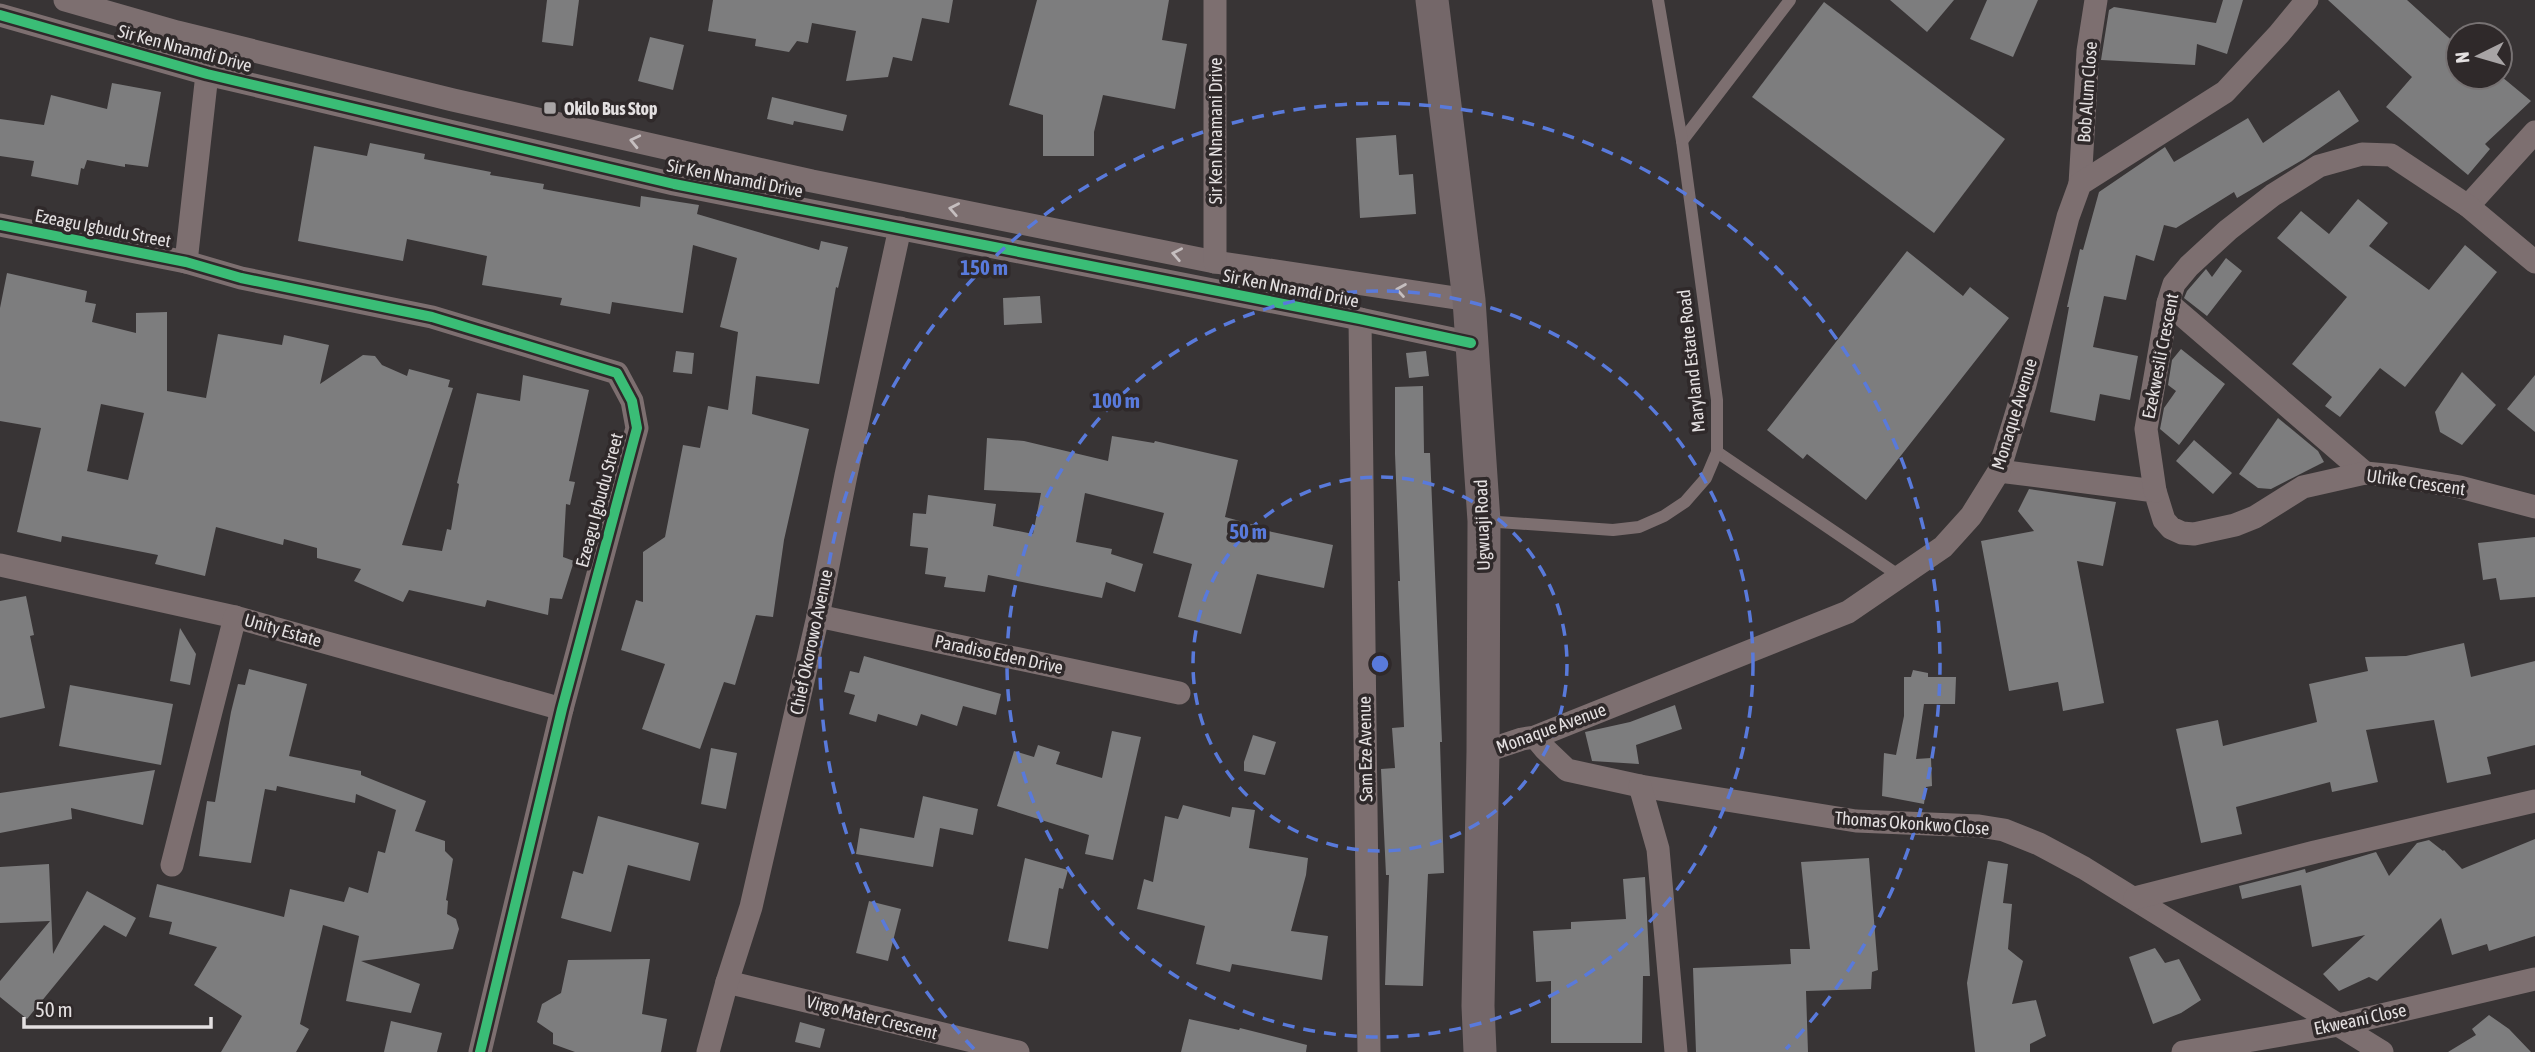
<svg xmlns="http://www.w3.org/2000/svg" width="2535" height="1052" font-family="'Asap Condensed',sans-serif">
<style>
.building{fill:#7d7d7e;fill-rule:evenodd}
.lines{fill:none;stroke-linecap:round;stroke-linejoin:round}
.lane{stroke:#7d6f70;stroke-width:12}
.street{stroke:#7d6f70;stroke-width:23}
.secondary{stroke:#746769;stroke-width:33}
.cycleway-casing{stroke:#2f292a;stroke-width:15}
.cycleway{stroke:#3abd76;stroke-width:10}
.oneway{stroke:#c5bebf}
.ring{fill:none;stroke:#597adb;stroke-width:3.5;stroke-dasharray:12 9}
.poi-dot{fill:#a8a4a5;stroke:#2f292a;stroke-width:2.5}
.labels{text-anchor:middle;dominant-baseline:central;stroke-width:7;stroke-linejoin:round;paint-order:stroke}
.street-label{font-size:18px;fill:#e4e0e1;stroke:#2f292a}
.poi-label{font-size:18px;font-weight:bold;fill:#e4e0e1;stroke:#2f292a;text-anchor:start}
.centre{fill:#597adb;stroke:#2f292a;stroke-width:3.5}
.ring-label{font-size:21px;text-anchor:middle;font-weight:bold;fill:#597adb;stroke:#2f292a;stroke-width:7;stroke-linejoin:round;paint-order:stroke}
</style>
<rect width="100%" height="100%" fill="#383435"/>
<!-- building -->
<g class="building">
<polygon points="547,0 579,0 573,46 542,42"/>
<polygon points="713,0 953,0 949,23 922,18 912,61 893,57 888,77 846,81 856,31 812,23 808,43 797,41 789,52 755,46 756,39 708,31"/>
<polygon points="1037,0 1169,0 1162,40 1187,44 1175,109 1103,95 1094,132 1094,156 1043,156 1043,115 1009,105"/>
<polygon points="1890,0 1954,0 1927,32"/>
<polygon points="1987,0 2038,0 2013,57 1970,39"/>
<polygon points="2223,0 2243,0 2227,54 2197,44 2195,65 2101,60 2109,10 2114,7 2216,23"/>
<polygon points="2328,0 2407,0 2458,46 2458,77 2502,77 2531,101 2485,144 2490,149 2468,175 2386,107 2412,77"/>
<polygon points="1824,2 2005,139 1934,233 1752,97"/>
<polygon points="650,37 684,45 673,90 638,81"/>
<polygon points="112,83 161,92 148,167 125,164 125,167 87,160 84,169 81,168 78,185 31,176 34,161 0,156 0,119 44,125 51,95 107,109"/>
<polygon points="2339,90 2359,121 2304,159 2237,198 2234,192 2176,228 2164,225 2154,261 2136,255 2126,300 2104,296 2093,347 2138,356 2130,400 2100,394 2095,421 2050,412 2069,307 2067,307 2080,249 2083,250 2099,192 2165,147 2174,162 2248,118 2263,143"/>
<polygon points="772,97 847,115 843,131 794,121 793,125 767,119"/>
<polygon points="1396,135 1399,175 1413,174 1416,214 1360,218 1356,138"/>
<polygon points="370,143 425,154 424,159 491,172 490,175 544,184 543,189 640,207 641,196 699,205 697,214 819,250 821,241 848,247 838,288 836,287 819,384 756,376 752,414 809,429 784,540 773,617 756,615 735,685 724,682 700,749 642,729 665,664 621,650 636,600 643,602 643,552 665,537 683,445 700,448 708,406 728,410 738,332 720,327 737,258 693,245 683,313 612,302 610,314 560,305 562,298 482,285 487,256 407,239 403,261 298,241 314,146 367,156"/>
<polygon points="2358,199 2388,223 2369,246 2429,290 2465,245 2497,272 2405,387 2380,368 2340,417 2325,406 2332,397 2292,364 2347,297 2277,238 2301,211 2329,234"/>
<polygon points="1907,251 1963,296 1970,287 2009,318 1866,500 1807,454 1803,459 1767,430"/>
<polygon points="2226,258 2242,271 2207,316 2184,298 2187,291 2206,269 2212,277"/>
<path d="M7 273 87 291 85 302 96 304 92 322 136 333V313L167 312V391L206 398 218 334 282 345 284 335 329 345 320 384 363 355 375 356 382 365 407 376 409 369 450 380 448 387 453 388 402 545 442 551 447 529 451 530 459 484 457 483 477 393 520 401 523 375 589 390 569 481 575 482 570 505 566 504 563 557 574 561 562 599 550 598 548 615 487 600 485 607 409 590 403 602 354 581 361 569 317 558V548L284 539 283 545 216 527 205 576 155 564 158 555 62 536 61 542 17 532 41 428 0 421V308ZM101 404 144 413 128 480 87 471Z"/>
<polygon points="1040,296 1042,323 1004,325 1003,298"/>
<polygon points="2181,349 2225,384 2179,445 2160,429 2164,408 2176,391 2168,385 2172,360"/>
<polygon points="676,351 694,353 692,374 673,372"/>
<polygon points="1426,351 1429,376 1409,378 1406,353"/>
<polygon points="2462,372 2496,405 2462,445 2440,432 2435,412"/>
<polygon points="2535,375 2535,432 2507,409"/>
<polygon points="1423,386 1424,453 1430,453 1442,742 1440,742 1444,873 1428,874 1423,986 1385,985 1389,875 1386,875 1381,769 1395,768 1392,728 1404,727 1398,581 1400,581 1395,454 1395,387"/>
<polygon points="2278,418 2318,451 2324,462 2271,489 2258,488 2239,474"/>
<polygon points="1112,436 1154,443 1155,441 1238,460 1225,517 1269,529 1268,531 1333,545 1324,588 1257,574 1241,634 1178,617 1192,564 1153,553 1164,513 1085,493 1076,542 1112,549 1111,554 1143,564 1135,592 1106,582 1102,598 988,575 985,592 944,587 946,577 925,574 928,548 910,546 913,513 926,514 928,495 996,504 993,526 1033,534 1041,493 984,490 987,438 1024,441 1108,461"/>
<polygon points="2194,440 2232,473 2213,494 2176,461"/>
<polygon points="2029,489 2116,502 2103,566 2077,561 2104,703 2063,711 2058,682 2009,691 1981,541 2034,531 2018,511"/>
<polygon points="2535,537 2535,597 2500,600 2496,578 2483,580 2478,543"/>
<polygon points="26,596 34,635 30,636 45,708 0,718 0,601"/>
<polygon points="180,628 196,654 190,685 170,681"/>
<polygon points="2464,643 2471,677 2535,661 2535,745 2487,757 2491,774 2447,783 2434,720 2366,730 2378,782 2332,792 2330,782 2236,807 2242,834 2201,843 2176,729 2218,720 2223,746 2317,722 2309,684 2368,671 2365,657 2406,656"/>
<polygon points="864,656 1001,694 996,715 963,706 957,726 921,714 917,726 878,714 876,722 849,714 855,695 844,692 850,671 859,673"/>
<polygon points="249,669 307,684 289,756 361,771 361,775 426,801 415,831 445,841 445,851 453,859 446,900 448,901 447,914 456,919 459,929 453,949 361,961 420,984 411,1013 346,1001 359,936 323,925 300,1024 309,1029 296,1052 221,1052 242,1016 194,985 217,947 169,934 172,922 149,917 157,884 284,917 290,889 344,902 349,887 368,893 378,851 385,853 396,810 356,794 355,803 277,786 276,791 265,789 251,863 199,856 207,801 215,802 231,712 238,684 245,685"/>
<polygon points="1913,670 1928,673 1928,677 1956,677 1955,704 1924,704 1916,759 1931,758 1932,786 1926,787 1924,804 1882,796 1884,753 1896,755 1904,716 1904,677 1911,677"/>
<polygon points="70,685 173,704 161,765 59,746"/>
<polygon points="1675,705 1682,729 1636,745 1639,764 1592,761 1585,732 1630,722"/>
<polygon points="1112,731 1141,737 1113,860 1085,854 1089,835 997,806 1014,751 1034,757 1038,745 1060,752 1056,764 1102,778"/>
<polygon points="1253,735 1276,742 1265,775 1244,771 1244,762"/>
<polygon points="711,748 737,753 726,809 701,804"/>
<polygon points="155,770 143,825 71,808 72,819 0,833 0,793"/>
<polygon points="923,796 978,809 973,835 940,828 933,867 856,854 860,828 914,838"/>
<polygon points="1183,805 1230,817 1232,807 1255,810 1249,848 1308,858 1306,875 1291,931 1328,936 1322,980 1232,964 1230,972 1196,964 1205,926 1137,909 1144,879 1153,882 1165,816 1178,819"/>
<polygon points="598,816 699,843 690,881 628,865 611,932 561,918 573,871 583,874"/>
<polygon points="2535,839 2535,936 2489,951 2487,944 2452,955 2441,918 2377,981 2369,977 2339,991 2323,974 2365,935 2312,947 2301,885 2242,899 2239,886 2305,869 2306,873 2376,852 2389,876 2417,843 2429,840 2443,851 2444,850 2462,869"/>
<polygon points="1025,858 1068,870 1063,889 1059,888 1048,949 1008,941"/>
<polygon points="1869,858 1878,970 1872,972 1871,989 1806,991 1808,1052 1696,1052 1693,968 1791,964 1790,949 1810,949 1801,862"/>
<polygon points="1988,861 2008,864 2003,903 2012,904 2008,949 2023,961 2012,1004 2036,1000 2046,1036 2030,1044 2030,1052 1975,1052 1967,983"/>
<polygon points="49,864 53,954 87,891 136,918 126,937 104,925 27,1019 0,997 0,981 50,921 0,923 0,867"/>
<polygon points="1645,877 1650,976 1643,976 1642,1043 1551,1043 1551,981 1536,982 1533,931 1571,929 1571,922 1626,919 1623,879"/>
<polygon points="869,901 901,909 888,961 856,953"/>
<polygon points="2155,948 2165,963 2179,959 2201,1000 2181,1013 2153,1024 2129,957"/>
<polygon points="650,959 642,1014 667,1019 661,1052 575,1052 553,1044 553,1033 537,1022 542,1004 561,993 568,960"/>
<polygon points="2489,1015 2509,1029 2531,1052 2448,1052 2476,1035 2472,1029"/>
<polygon points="1189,1019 1239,1030 1240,1028 1307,1045 1306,1052 1181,1052"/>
<polygon points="391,1021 442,1033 437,1052 384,1052"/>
<polygon points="800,1022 825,1029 820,1048 795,1042"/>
</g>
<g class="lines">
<!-- lane -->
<g class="lane">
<polyline points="1682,141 1790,0"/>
<polyline points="1717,452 1901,577"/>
<polyline points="1484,521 1613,530 1639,527 1664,516 1685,502 1706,478 1717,452 1717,400 1682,141 1658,0"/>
</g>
<!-- street -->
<g class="street">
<polyline points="65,0 177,32 453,100 812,181 1215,262 1469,300"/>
<polyline points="1215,0 1215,262"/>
<polyline points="0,15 207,74 674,184 1360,319 1471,343"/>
<polyline points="2080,184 2088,51 2096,0"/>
<polyline points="2468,206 2535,132"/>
<polyline points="0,225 186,262 241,278 432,317 617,373 632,401 637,428 562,709 480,1052"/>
<polyline points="186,262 207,74"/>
<polyline points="2168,303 2365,473"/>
<polyline points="1360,319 1369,1052"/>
<polyline points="1999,471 2155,491 2164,520 2171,528 2182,533 2194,534 2235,525 2255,517 2303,487 2365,473 2396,476 2460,487 2535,507"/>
<polyline points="2155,491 2146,429 2168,303 2174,284 2189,266 2228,230 2273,195 2319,166 2362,154 2391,155 2468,206 2535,262"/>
<polyline points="0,565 235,617 562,709"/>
<polyline points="818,616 1179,693"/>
<polyline points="1535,737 1545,749 1567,770 1640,786 1856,821 1979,826 2004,830 2039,844 2084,868 2382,1052"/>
<polyline points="1483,752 1522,739 1535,737 1848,612 1943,547 1971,516 1999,471 2025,385 2068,217 2080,184 2225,92 2279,34 2307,0"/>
<polyline points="1640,786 1658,849 1676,1052"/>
<polyline points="172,865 235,617"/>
<polyline points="2135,898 2315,852 2535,801"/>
<polyline points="727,982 1018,1052"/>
<polyline points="708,1052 727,982 751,907 818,616 846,475 900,228"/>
<polyline points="2183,1052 2339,1025 2535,979"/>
</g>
<!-- secondary -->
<polyline class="secondary" points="1432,0 1469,300 1484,521 1483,752 1478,1006 1480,1052"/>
<defs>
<g id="cycleway">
<polyline points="0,15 207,74 674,184 1360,319 1471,343"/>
<polyline points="0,225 186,262 241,278 432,317 617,373 632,401 637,428 562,709 480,1052"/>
</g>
</defs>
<!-- cycleway casing -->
<use href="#cycleway" class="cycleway-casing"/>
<!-- cycleway -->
<use href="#cycleway" class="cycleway"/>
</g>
<!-- one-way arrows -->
<defs><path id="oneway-chevron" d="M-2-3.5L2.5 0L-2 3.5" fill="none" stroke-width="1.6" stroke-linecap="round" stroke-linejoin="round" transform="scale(1.75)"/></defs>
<g class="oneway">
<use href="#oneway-chevron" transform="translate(635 141) rotate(-167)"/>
<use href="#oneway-chevron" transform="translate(954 209) rotate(-169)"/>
<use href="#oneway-chevron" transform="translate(1177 254) rotate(-169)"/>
<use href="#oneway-chevron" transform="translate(1401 290) rotate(-171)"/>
</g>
<!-- distance rings -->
<g class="ring">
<circle cx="1380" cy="664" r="187"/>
<circle cx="1380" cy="664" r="373"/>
<path d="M974 1049A560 560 0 1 1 1786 1049"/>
</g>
<!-- markers -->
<rect class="poi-dot" x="543" y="101" width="14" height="14" rx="3.5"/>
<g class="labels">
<!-- street labels -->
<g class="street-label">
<text transform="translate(185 48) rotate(15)">Sir Ken Nnamdi Drive</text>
<text transform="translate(2087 92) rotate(-86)">Bob Alum Close</text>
<text transform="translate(1215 131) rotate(-90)">Sir Ken Nnamani Drive</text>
<text transform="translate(735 178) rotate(11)">Sir Ken Nnamdi Drive</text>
<text transform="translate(103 228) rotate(11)">Ezeagu Igbudu Street</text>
<text transform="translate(1291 288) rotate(11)">Sir Ken Nnamdi Drive</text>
<text transform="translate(2160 356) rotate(-79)">Ezekwesili Crescent</text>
<text transform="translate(1691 361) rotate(-96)">Maryland Estate Road</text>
<text transform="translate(2014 414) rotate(-73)">Monaque Avenue</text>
<text transform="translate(2416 482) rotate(8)">Ulrike Crescent</text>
<text transform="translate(599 500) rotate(-75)">Ezeagu Igbudu Street</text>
<text transform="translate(1482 525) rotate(-92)">Ugwuaji Road</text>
<text transform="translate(283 630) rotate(16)">Unity Estate</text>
<text transform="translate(811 642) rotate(-78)">Chief Okorowo Avenue</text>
<text transform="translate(999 654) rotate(12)">Paradiso Eden Drive</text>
<text transform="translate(1551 728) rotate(-20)">Monaque Avenue</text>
<text transform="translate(1365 749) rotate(-91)">Sam Eze Avenue</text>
<text transform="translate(1912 823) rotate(4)">Thomas Okonkwo Close</text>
<text transform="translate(872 1017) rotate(14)">Virgo Mater Crescent</text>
<text transform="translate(2360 1019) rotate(-12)">Ekweani Close</text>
</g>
<!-- poi labels -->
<g class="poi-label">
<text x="564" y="108">Okilo Bus Stop</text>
</g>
</g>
<circle cx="1380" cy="664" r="10" class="centre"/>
<g class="ring-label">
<text x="984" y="275">150 m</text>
<text x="1116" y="408">100 m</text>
<text x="1248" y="539">50 m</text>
</g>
<!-- north arrow -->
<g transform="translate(2479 56) rotate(265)"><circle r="33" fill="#2f292a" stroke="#777273" stroke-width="2"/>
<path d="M0-5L12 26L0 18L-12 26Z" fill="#a8a4a5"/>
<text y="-10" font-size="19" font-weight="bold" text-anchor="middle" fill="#e4e0e1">N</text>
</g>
<!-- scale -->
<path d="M24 1017v10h187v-10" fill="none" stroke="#e4e0e1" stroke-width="3.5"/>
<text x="35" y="1017" font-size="21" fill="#e4e0e1" stroke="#2f292a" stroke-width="5" paint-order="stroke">50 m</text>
</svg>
